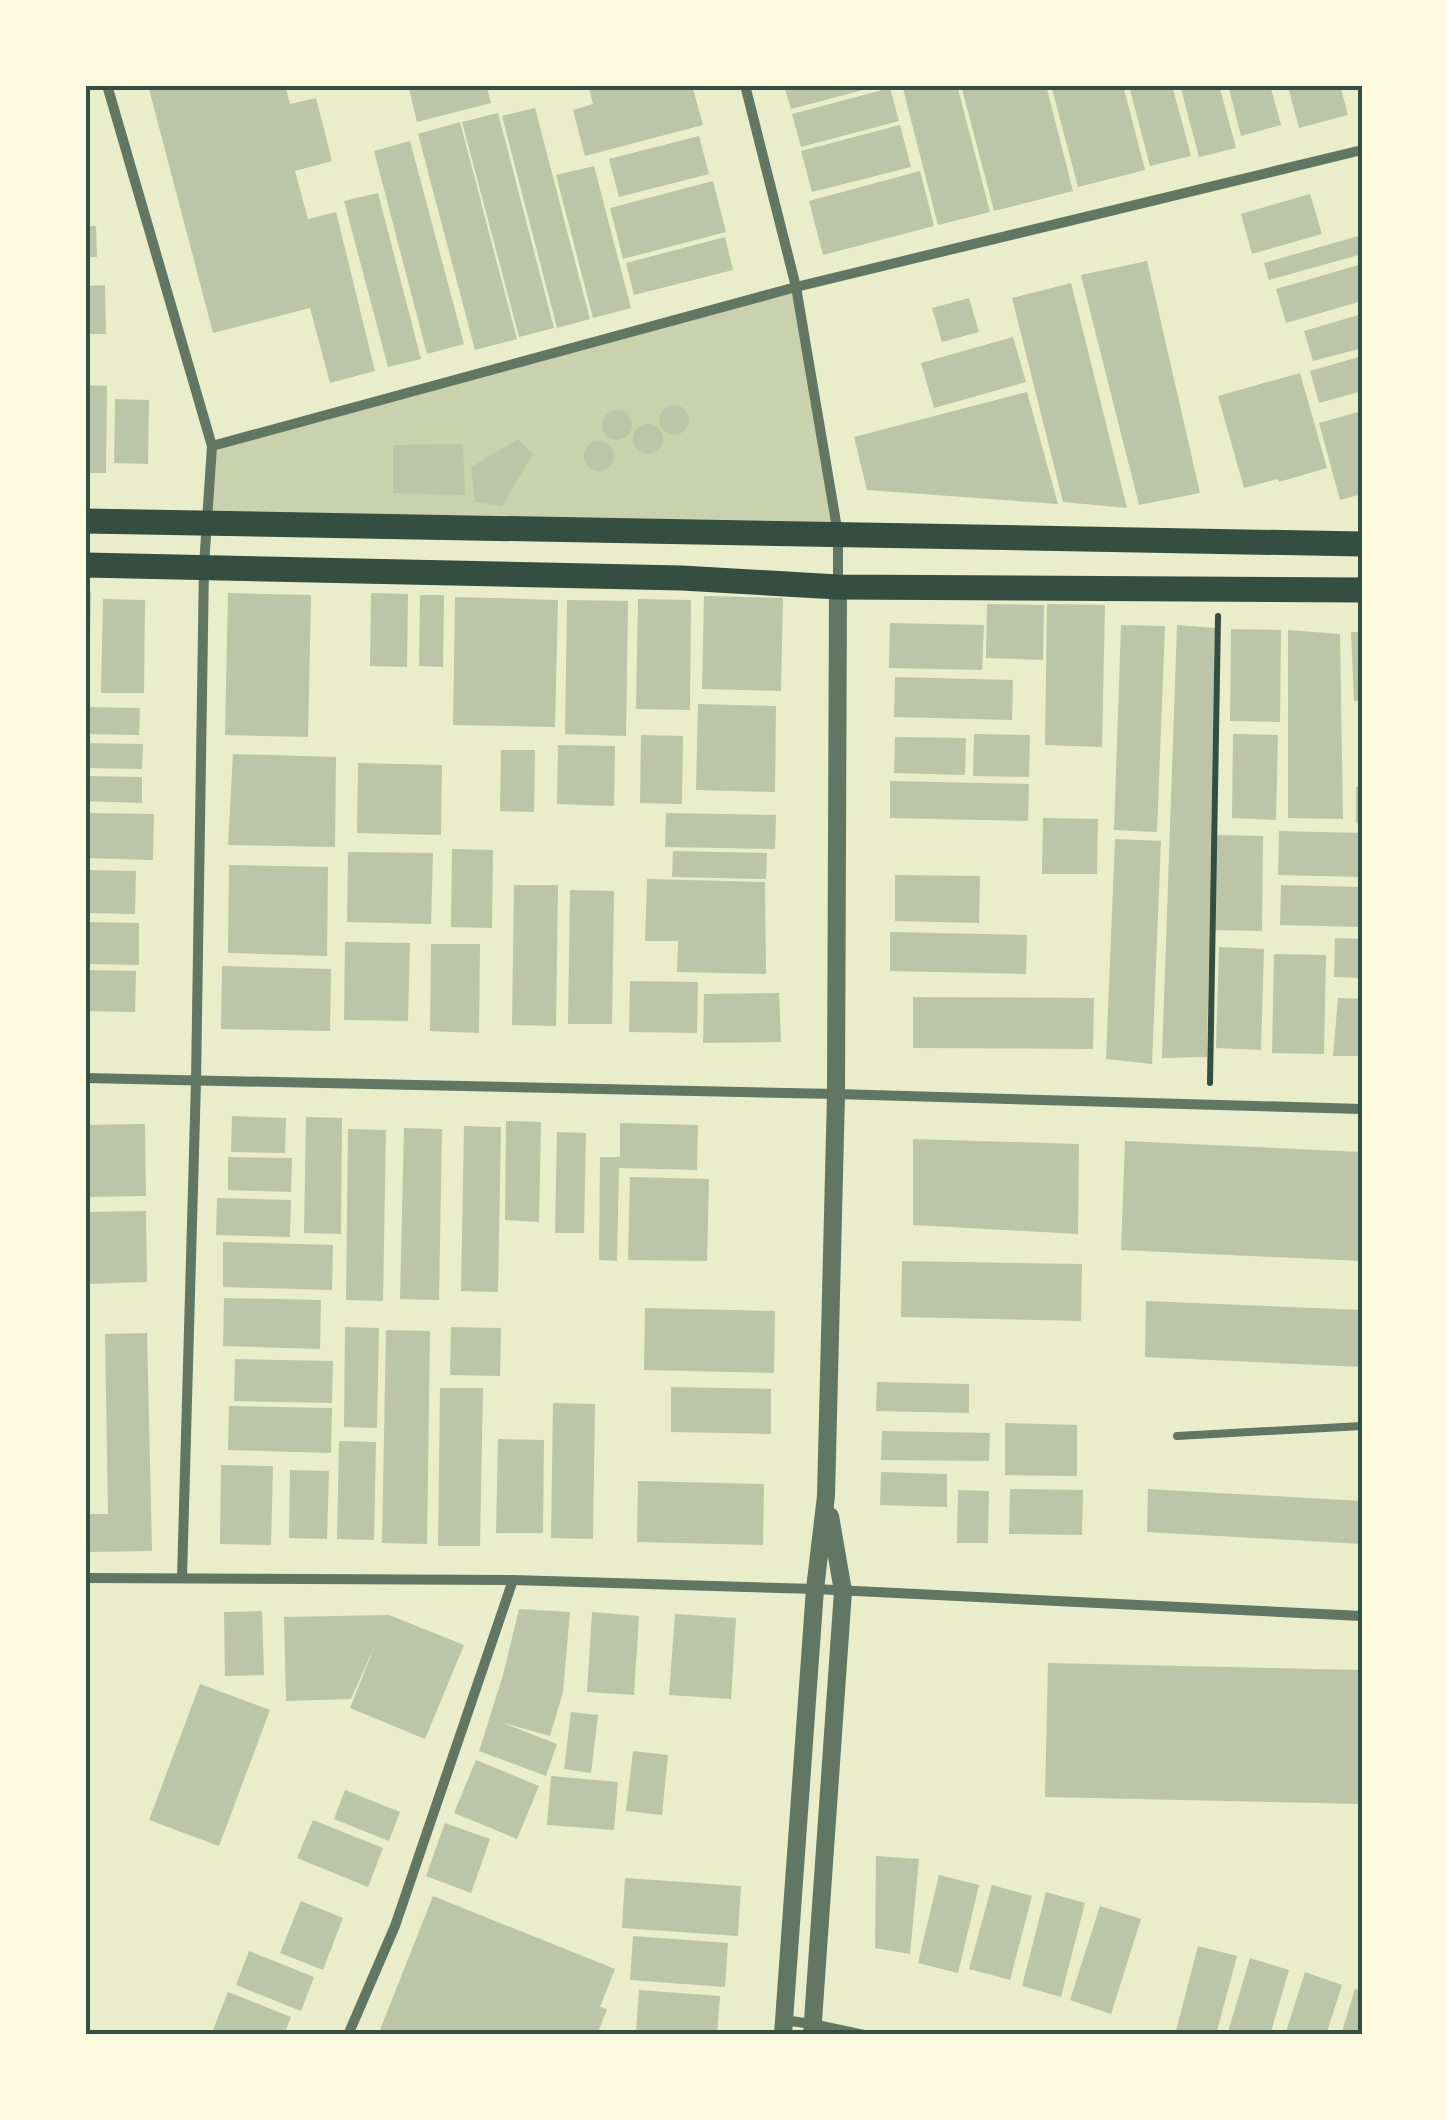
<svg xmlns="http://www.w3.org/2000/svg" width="1447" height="2120" font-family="'Zilla Slab',serif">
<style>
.green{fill:#cad2ad}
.building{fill:#bcc5a7}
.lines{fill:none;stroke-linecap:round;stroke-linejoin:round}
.path{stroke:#344e41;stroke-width:6}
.service{stroke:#617663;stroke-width:8}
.minor{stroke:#617663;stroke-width:10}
.tertiary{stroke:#617663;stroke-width:18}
.primary{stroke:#344e41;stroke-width:25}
.neatline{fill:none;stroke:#344e41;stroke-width:4}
</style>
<rect width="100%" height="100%" fill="#e9edc9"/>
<!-- green -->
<polygon class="green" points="796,287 838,534 208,524 212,446"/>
<!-- building -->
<g class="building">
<polygon points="148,85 285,85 290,104 316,98 332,161 295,171 308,219 336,212 375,371 330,383 310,308 213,333"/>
<polygon points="408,85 486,85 491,103 417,122"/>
<polygon points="588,85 692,85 703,125 585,156 573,110 593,104"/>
<polygon points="784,85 878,85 878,86 791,109"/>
<polygon points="902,85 957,85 990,212 938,225"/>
<polygon points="961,85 1046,85 1073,191 994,211"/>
<polygon points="1051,85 1123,85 1145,170 1078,187"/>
<polygon points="1135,85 1172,85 1191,156 1150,166 1129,86"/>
<polygon points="1180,85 1219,85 1236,148 1199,157"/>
<polygon points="1228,85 1270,85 1281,125 1241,136"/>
<polygon points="1293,85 1340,85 1348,115 1299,128 1288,87"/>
<polygon points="890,88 899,121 801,147 792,114"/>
<polygon points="535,108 590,319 557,328 502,116"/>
<polygon points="498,113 554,328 519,337 462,122"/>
<polygon points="460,122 517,339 475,350 418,134"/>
<polygon points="900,125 911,167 812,192 801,151"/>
<polygon points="699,136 709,174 619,197 609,159"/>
<polygon points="410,141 464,344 427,354 374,151"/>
<polygon points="594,166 631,308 593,318 556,175"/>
<polygon points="920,171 934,226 823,255 809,201"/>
<polygon points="713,181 726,232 623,259 610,208"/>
<polygon points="378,193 421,359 388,367 344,201"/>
<polygon points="1310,194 1322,234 1252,254 1241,214"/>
<polygon points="85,226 96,226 97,257 85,257"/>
<polygon points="1362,235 1362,254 1269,280 1264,263"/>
<polygon points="725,237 733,270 634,295 626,263"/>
<polygon points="1147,261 1200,493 1139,505 1081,275"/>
<polygon points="1362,264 1362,301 1286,323 1276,289"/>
<polygon points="1071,283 1127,508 1063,502 1012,298"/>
<polygon points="105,285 106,334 85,334 85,286"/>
<polygon points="969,298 979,332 942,342 932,308"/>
<polygon points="1362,314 1362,348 1313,361 1304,331"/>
<polygon points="1013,337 1026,382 934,408 921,363"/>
<polygon points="1362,356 1362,391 1319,403 1310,371"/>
<polygon points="1300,373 1327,468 1279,482 1278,479 1244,488 1218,396"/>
<polygon points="85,385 107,386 106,473 85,473"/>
<polygon points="1027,392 1058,504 867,490 854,437"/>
<polygon points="115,399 149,400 148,464 114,463"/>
<circle cx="674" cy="420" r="15"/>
<circle cx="617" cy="425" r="15"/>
<polygon points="1362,411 1362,494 1340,500 1319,423"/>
<circle cx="648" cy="439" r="15"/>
<polygon points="518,439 533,454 502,506 475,502 471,467"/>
<circle cx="599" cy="456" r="15"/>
<polygon points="463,444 465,495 393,493 393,445"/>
<polygon points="85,592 91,592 89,687 85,687"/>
<polygon points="228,593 311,595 308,737 225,735"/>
<polygon points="371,593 408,594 407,667 370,666"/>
<polygon points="420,595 444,595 443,667 419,666"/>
<polygon points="704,596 783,598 781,691 702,689"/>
<polygon points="455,597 558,600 555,727 453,725"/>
<polygon points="103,599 145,600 144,693 101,693"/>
<polygon points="638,599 691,600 690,710 636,709"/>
<polygon points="567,600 628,601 626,736 565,734"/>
<polygon points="987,604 1044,605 1043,660 986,658"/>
<polygon points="1047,604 1105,605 1102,747 1045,745"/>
<polygon points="890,623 984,625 982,670 889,668"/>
<polygon points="1121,625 1165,626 1157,832 1114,830"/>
<polygon points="1177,625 1215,628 1207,1057 1162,1058"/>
<polygon points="1231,629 1281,630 1280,722 1230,721"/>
<polygon points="1288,630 1340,634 1343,819 1288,818"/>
<polygon points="1351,632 1362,632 1362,701 1354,701"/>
<polygon points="895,677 1013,680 1012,720 894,717"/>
<polygon points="698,704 776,706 775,792 696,790"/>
<polygon points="85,707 140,708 139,735 85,734"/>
<polygon points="974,734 1030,735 1029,777 973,776"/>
<polygon points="1233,734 1278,735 1276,820 1232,818"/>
<polygon points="641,735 683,736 682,804 640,803"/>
<polygon points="895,737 966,738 965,775 894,773"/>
<polygon points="85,743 143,744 142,769 85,768"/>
<polygon points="558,745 615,746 614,806 557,804"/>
<polygon points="501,750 535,750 534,812 500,811"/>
<polygon points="233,754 336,757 335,847 228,845"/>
<polygon points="358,763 442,765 441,835 357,833"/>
<polygon points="85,776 142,777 142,803 85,801"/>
<polygon points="890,781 1029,784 1028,821 890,818"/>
<polygon points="1356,787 1362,787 1362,824 1356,823"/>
<polygon points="85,813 154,814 153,860 85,858"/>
<polygon points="666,813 776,815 775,849 665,847"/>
<polygon points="1043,818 1098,819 1097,874 1042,874"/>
<polygon points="1279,831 1362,833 1362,877 1278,875"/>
<polygon points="1216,835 1263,836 1262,931 1215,930"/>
<polygon points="1115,839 1161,841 1152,1064 1106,1059"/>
<polygon points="452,849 493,850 492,928 451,927"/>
<polygon points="673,851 767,853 766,879 672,877"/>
<polygon points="348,852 433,853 431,924 347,922"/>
<polygon points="229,865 328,867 327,956 228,953"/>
<polygon points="85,870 136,871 135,914 85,913"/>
<polygon points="895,875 980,876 979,923 895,921"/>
<polygon points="647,879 765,882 766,974 677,972 678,941 645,941"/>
<polygon points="514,885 558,885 556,1026 512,1025"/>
<polygon points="1281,885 1362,887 1362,927 1280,925"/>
<polygon points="570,890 614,891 612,1024 568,1024"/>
<polygon points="85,922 139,923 139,965 85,964"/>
<polygon points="890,932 1027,935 1026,974 890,971"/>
<polygon points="1335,938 1362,939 1362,978 1334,977"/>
<polygon points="345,942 410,943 408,1021 344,1020"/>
<polygon points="431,944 480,944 479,1033 430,1031"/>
<polygon points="1219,947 1264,949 1261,1050 1216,1048"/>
<polygon points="1274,954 1326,955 1324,1054 1272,1053"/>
<polygon points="222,966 331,969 330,1031 221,1029"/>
<polygon points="85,970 136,971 135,1012 85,1011"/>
<polygon points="630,981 698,982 697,1033 629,1032"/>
<polygon points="779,993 781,1042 703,1043 704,994"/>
<polygon points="913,997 1094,998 1093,1049 913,1048"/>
<polygon points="1338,998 1362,999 1362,1056 1333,1056"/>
<polygon points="232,1116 286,1118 285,1153 231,1152"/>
<polygon points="306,1117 342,1118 341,1234 304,1233"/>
<polygon points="506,1121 541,1122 539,1222 505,1220"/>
<polygon points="620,1123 698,1125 697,1170 619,1168 617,1261 599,1260 600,1157 620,1157"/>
<polygon points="145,1124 146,1196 85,1197 85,1125"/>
<polygon points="464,1126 501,1127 498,1292 461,1291"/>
<polygon points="404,1128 442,1129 439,1300 400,1299"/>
<polygon points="348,1129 386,1130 383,1301 346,1300"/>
<polygon points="557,1132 586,1133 584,1233 555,1233"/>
<polygon points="913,1139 1079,1144 1078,1234 913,1225"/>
<polygon points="1125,1141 1362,1152 1362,1261 1121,1250"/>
<polygon points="228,1157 292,1158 291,1192 228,1190"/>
<polygon points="630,1177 709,1179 707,1261 628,1260"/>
<polygon points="217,1198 291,1200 290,1237 216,1235"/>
<polygon points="146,1211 147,1282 85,1284 85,1212"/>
<polygon points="223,1242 333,1245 332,1290 223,1287"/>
<polygon points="902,1261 1082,1264 1081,1321 901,1317"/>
<polygon points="224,1298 321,1300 320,1349 223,1346"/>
<polygon points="1146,1301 1362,1310 1362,1367 1145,1357"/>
<polygon points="645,1308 775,1311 774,1373 644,1370"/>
<polygon points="345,1327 379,1328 377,1428 344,1427"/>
<polygon points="451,1327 501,1328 500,1376 450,1375"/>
<polygon points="386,1330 430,1331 427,1544 382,1543"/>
<polygon points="147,1333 152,1551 85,1552 85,1514 108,1514 105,1334"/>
<polygon points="235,1359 333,1361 332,1403 234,1401"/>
<polygon points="877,1382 969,1384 969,1413 876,1411"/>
<polygon points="671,1387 771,1389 771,1434 671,1432"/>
<polygon points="440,1388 483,1388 480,1546 438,1546"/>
<polygon points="553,1403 595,1404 593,1539 551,1538"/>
<polygon points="229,1406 332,1408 331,1453 228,1450"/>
<polygon points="1005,1423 1077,1425 1077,1476 1005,1475"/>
<polygon points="882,1431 990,1433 989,1461 881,1460"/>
<polygon points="498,1439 544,1440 543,1533 496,1533"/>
<polygon points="339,1441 376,1442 374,1540 337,1539"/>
<polygon points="221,1465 273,1466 271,1545 220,1544"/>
<polygon points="290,1470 329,1471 327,1539 289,1538"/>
<polygon points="881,1472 947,1474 947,1507 880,1505"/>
<polygon points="638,1481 764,1484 763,1545 637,1542"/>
<polygon points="1010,1489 1083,1490 1082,1535 1009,1534"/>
<polygon points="1148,1489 1362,1501 1362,1544 1147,1532"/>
<polygon points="958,1490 989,1491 988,1543 957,1543"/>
<polygon points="519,1609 570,1612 563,1692 550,1736 500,1722 557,1744 546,1776 479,1751 503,1675"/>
<polygon points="262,1611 264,1675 225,1676 224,1612"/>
<polygon points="592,1612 639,1616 634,1695 587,1692"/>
<polygon points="675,1614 736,1618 731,1699 669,1695"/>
<polygon points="389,1615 464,1645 425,1739 350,1708 375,1645 351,1699 286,1701 284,1617"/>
<polygon points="1048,1663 1362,1670 1362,1804 1045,1797"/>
<polygon points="200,1684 270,1710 219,1846 149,1820"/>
<polygon points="571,1712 598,1715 591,1773 564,1769"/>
<polygon points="633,1751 668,1755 662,1815 626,1811"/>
<polygon points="476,1760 539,1786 517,1839 454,1813"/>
<polygon points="551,1776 618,1782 614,1830 547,1825"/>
<polygon points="345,1790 400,1812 389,1841 334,1819"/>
<polygon points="313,1820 383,1848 368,1887 297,1858"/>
<polygon points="445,1823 490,1839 471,1893 426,1876"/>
<polygon points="876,1856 919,1859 910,1954 875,1948"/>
<polygon points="939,1875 979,1885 958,1973 918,1963"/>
<polygon points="625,1878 741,1886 738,1936 622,1928"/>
<polygon points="992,1885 1032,1896 1010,1980 969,1969"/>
<polygon points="1046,1892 1085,1903 1061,1997 1022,1986"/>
<polygon points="433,1896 615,1969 600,2007 607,2009 597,2035 378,2035"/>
<polygon points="301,1901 343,1918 323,1970 280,1953"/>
<polygon points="1100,1906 1141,1919 1111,2014 1070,2000"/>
<polygon points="633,1936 728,1943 725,1987 630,1980"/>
<polygon points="1198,1946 1237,1956 1216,2035 1190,2035 1176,2031"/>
<polygon points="249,1951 314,1977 301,2011 236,1985"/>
<polygon points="1250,1958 1289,1970 1270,2035 1227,2035"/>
<polygon points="1305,1972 1342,1985 1326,2035 1285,2035"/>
<polygon points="1355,1989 1362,1991 1362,2035 1341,2035"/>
<polygon points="639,1990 720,1996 717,2035 636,2031"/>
<polygon points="228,1992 291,2017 284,2035 211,2035"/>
</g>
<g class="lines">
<!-- path -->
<polyline class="path" points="1210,1083 1218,616"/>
<!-- service -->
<polyline class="service" points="1177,1436 1362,1426"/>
<!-- minor -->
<g class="minor">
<polyline points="107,85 212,446 204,566 196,1081 182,1578"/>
<polyline points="745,85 796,287 838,534 838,584"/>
<polyline points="212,446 796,287 1362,150"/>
<polyline points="85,1078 836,1094 1362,1109"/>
<polyline points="85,1578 513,1580 815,1589 1362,1616"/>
<polyline points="784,2020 812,2024 864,2035"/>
<polyline points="348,2035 395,1926 513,1580"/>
</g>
<!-- tertiary -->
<g class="tertiary">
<polyline points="783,2035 815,1589 826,1496 836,1094 838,587"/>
<polyline points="812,2035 843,1591 830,1516"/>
</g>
<!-- primary -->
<g class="primary">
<polyline points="85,521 1362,544"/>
<polyline points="85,565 682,578 838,587 1362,590"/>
</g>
</g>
<!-- border -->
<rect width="1447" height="2120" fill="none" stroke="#fefae0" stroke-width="175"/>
<rect x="88" y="88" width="1272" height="1944" class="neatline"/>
</svg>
